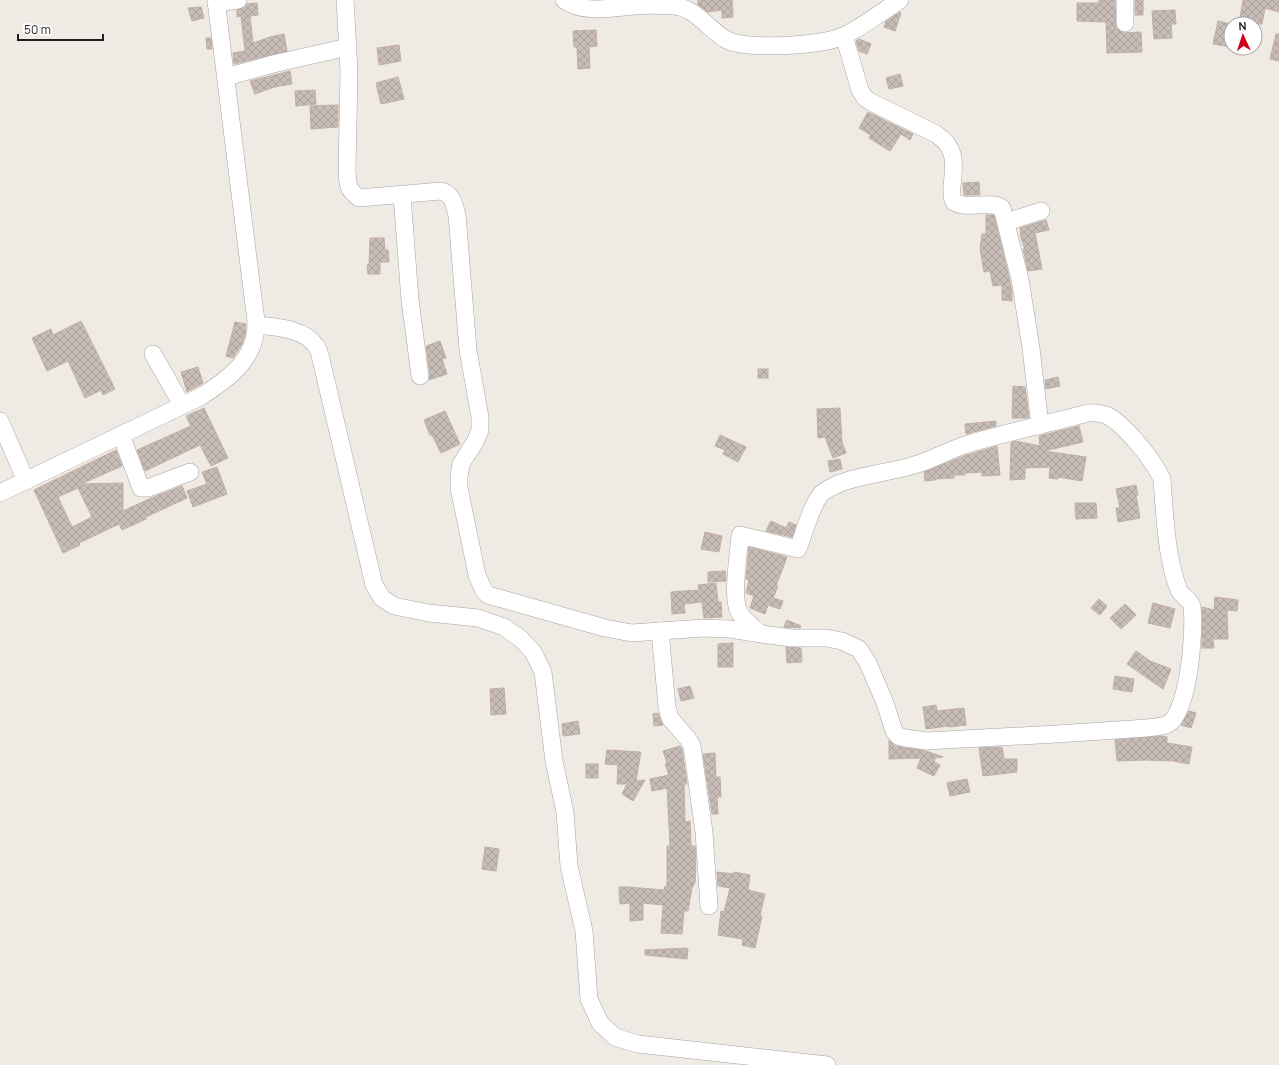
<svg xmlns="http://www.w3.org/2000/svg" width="1279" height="1065" font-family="Manrope,sans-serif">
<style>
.building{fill:url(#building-cross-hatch);stroke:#c1afa5;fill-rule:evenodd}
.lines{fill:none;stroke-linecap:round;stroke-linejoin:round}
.minor-casing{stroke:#a5a5a5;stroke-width:18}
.minor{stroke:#fff;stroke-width:17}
</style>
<defs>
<pattern id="building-cross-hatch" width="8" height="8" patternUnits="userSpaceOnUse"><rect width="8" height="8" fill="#c7bcb6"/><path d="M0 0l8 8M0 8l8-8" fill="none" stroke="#aaa19c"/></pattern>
</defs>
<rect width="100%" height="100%" fill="#efeae3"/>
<!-- building -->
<g class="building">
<polygon points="698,0 732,0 733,17 722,18 722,10 708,12 698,5"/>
<polygon points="1099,0 1115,0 1116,28 1123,33 1141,32 1142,52 1107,53 1106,22 1077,21 1077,3 1099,3"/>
<rect x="1135" y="0" width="8" height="15"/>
<polygon points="1243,0 1279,0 1279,12 1265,8 1262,24 1239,24"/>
<polygon points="257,3 258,15 250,16 253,43 270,37 284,34 287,51 234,64 233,53 245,51 241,16 237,17 237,10 244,8 247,4"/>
<polygon points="201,7 204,18 192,21 188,8"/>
<polygon points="1175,10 1176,24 1171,24 1172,38 1154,39 1152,11"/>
<polygon points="900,12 901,13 895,31 884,27 886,21"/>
<polygon points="1218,21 1231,24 1231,47 1213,44"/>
<polygon points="596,30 597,46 589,47 590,68 578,69 577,47 574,47 573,31"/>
<polygon points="1276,34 1279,34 1279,61 1270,59"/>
<polygon points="206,38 211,38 212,49 207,49"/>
<polygon points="859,39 871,44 867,54 859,51 856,41"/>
<polygon points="399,45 401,61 379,65 377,48"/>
<polygon points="290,71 292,84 274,87 255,94 250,81"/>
<polygon points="900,74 903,86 889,89 886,78"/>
<polygon points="398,77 404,99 381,104 376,83"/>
<polygon points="315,90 316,104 296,106 295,91"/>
<polygon points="338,105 338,127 311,129 310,106"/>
<polygon points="868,112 913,134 910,140 901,134 890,151 869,138 871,135 859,128"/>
<polygon points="979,182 980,195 964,195 963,183"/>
<polygon points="986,215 994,215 1010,281 1012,293 1012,301 1002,300 1002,285 993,286 990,271 984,272 980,249 982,234 986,234"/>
<polygon points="1046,220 1049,230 1035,233 1042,269 1028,271 1023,249 1025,249 1021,238 1020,228"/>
<polygon points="370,238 384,238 385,250 388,250 389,262 380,262 380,274 368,274 367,265 369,265"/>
<polygon points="81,321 115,389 103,395 101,390 85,398 68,361 47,371 32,338 51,329 53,335"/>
<polygon points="235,322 246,324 245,335 242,344 233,358 226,356"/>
<polygon points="440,341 446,358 442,359 447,374 429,380 430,375 426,346"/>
<polygon points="198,367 203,383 187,392 181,372"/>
<rect x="758" y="369" width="10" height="9"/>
<polygon points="1058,377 1060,386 1046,389 1045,380"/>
<polygon points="1013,386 1025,387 1029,418 1012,418"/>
<polygon points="204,408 228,458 211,466 200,445 145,471 137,450 191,426 186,416"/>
<polygon points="840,408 842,442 846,453 833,458 825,437 818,438 817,409"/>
<polygon points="445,411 460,444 441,453 432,435 430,435 424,420"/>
<polygon points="996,421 996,426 966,434 965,424"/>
<polygon points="1079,426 1083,442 1044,451 1086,457 1082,481 1058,477 1058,479 1049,478 1050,467 1025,468 1025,479 1010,480 1011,443 1016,441 1040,446 1039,436"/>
<polygon points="720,435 746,447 738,462 723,454 725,450 715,446"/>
<polygon points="997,446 1000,475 982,476 982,472 965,473 965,475 954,475 954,478 935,479 935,480 925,481 924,472 964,456"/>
<path d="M116 450 122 466 81 484 123 483V511L151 498 182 486 187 498 146 517V519L122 530 119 524 79 543 80 545 63 553 34 490ZM78 488 92 517 72 527 58 497Z"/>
<polygon points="840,459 842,469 830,472 828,461"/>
<polygon points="217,467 227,494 193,507 187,491 207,484 202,472"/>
<polygon points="1136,485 1138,495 1136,495 1140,518 1118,522 1116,508 1120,508 1116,489"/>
<polygon points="1075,503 1096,503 1097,518 1076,519"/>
<polygon points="771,521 786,528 789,522 796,525 792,537 766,531"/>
<polygon points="705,532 722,536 719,552 701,549"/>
<polygon points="749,547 787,557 776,586 778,586 773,598 783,601 780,609 768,605 765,614 750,608 754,596 746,593 749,580 746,579"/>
<polygon points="725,571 726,581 708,582 708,572"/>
<polygon points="716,583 718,602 721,602 722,617 704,618 702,602 684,604 685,613 672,614 671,592 699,590 698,585"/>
<polygon points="1215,597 1238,600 1237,611 1227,610 1228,639 1213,639 1214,648 1202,648 1202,607 1214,610"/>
<polygon points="1099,599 1107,606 1100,615 1091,608"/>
<polygon points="1153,603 1175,609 1170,628 1148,623"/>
<polygon points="1125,604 1136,615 1121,629 1110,618"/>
<polygon points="787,620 801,626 800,628 784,627"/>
<polygon points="733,643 733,667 718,667 718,644"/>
<polygon points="786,647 801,648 802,662 787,663"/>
<polygon points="1136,651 1150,661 1171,669 1163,689 1127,664"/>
<polygon points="1115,676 1134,679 1132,692 1113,689"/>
<polygon points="690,686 694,698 681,701 678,689"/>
<polygon points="504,688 506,714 491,715 490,689"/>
<polygon points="936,705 937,711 964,708 966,725 949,727 948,726 926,729 923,707"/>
<polygon points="1189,711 1196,713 1191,728 1181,725"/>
<polygon points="658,713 663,725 654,726 653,714"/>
<polygon points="578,721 580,734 563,736 562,724"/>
<polygon points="1161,736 1167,737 1167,743 1192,747 1189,764 1173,761 1145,760 1117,761 1115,740"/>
<polygon points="889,740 895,746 926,751 943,757 935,758 934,762 940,765 934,776 917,768 921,758 889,759"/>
<polygon points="680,746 682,749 687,784 684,784 685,822 690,821 691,846 695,846 696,856 695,883 694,883 693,887 692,887 688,911 684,911 682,934 661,933 663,905 643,903 643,920 630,921 630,903 620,904 619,887 628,887 664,890 665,886 667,887 667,846 670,846 667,788 652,791 650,779 669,775 665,764 667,763 663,751"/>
<polygon points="1002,747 1004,759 1017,759 1017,772 983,776 979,748"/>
<polygon points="607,750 641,752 636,781 645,780 633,801 622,794 627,784 617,784 618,765 605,764"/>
<polygon points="715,753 716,777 720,777 721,797 717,797 718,814 712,814 703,754"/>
<rect x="586" y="764" width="12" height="14"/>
<polygon points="967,779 970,792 950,796 947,783"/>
<polygon points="485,847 499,849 496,871 482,869"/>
<polygon points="717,872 734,874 734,872 750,875 748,890 765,894 760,916 762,916 755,948 742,945 743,939 718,935 721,911 724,912 730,888 718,886"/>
<polygon points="686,948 688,949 687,959 645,955 645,950"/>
</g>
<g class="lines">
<defs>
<g id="minor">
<path d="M345 0 349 71 347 170C348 185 347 189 359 198L441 191C453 194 454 204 457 215L468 350 480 417V430L475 442 461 464 459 476V488L477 575 484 591 488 595 605 628 632 633 660 631 667 707 670 718 688 739 692 746 704 832 709 906"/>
<path d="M564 0C583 14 612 8 634 6 648 5 661 5 674 6 697 8 708 30 727 40 748 50 822 46 843 36 861 28 883 11 900 0"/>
<polyline points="1125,0 1125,23"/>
<polyline points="216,3 238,0"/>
<path d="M844 36 860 90 865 98 871 102 936 134C958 149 954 164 952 187 952 193 951 197 954 202 966 210 991 200 1002 208L1020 279 1031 348 1040 426"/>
<polyline points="226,77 273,64 348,47"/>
<polyline points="402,195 410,300 420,376"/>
<polyline points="1006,222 1041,211"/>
<path d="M256 325C275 327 304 328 316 346 318 348 319 352 320 355L374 585 382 598 394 606 429 613 478 618 504 627 521 639 533 652 543 672 554 761 565 812 569 866 584 931 589 999 600 1023 615 1037 638 1044 827 1065"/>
<polyline points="153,354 182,405"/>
<polyline points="0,421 26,481"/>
<polyline points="121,435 141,488 148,488 190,472"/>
<path d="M0 493 200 397C227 380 256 360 256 324 256 318 255 312 254 306L216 0"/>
<path d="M660 631 704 628 730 629 761 634 791 638H826L842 641 859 649 868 663 885 703 894 731 898 736 905 738 926 741 1057 734 1147 728C1153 727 1163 727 1168 724 1189 712 1195 630 1192 607 1191 599 1182 597 1179 590 1175 581 1172 568 1170 558 1165 532 1164 505 1162 479 1153 460 1125 424 1106 415 1100 413 1095 412 1088 413 1048 424 1007 432 968 444 948 450 931 461 911 466 885 474 843 476 822 493 813 501 803 536 798 549L740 535C739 553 731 597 739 612 744 621 753 627 761 634"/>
</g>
</defs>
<!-- minor casing -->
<use href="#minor" class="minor-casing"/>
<!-- minor -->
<use href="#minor" class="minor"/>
</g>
<!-- north arrow -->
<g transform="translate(1243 36) rotate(357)"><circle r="19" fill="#ffffff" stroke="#a5a5a5"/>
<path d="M0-3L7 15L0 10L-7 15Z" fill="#cb0013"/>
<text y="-6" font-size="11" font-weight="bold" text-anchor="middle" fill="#1e1e1e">N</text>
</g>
<!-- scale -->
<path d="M18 34v6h85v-6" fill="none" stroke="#1e1e1e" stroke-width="2"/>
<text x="24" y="34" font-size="12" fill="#1e1e1e" stroke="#ffffff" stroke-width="3" paint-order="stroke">50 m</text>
</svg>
